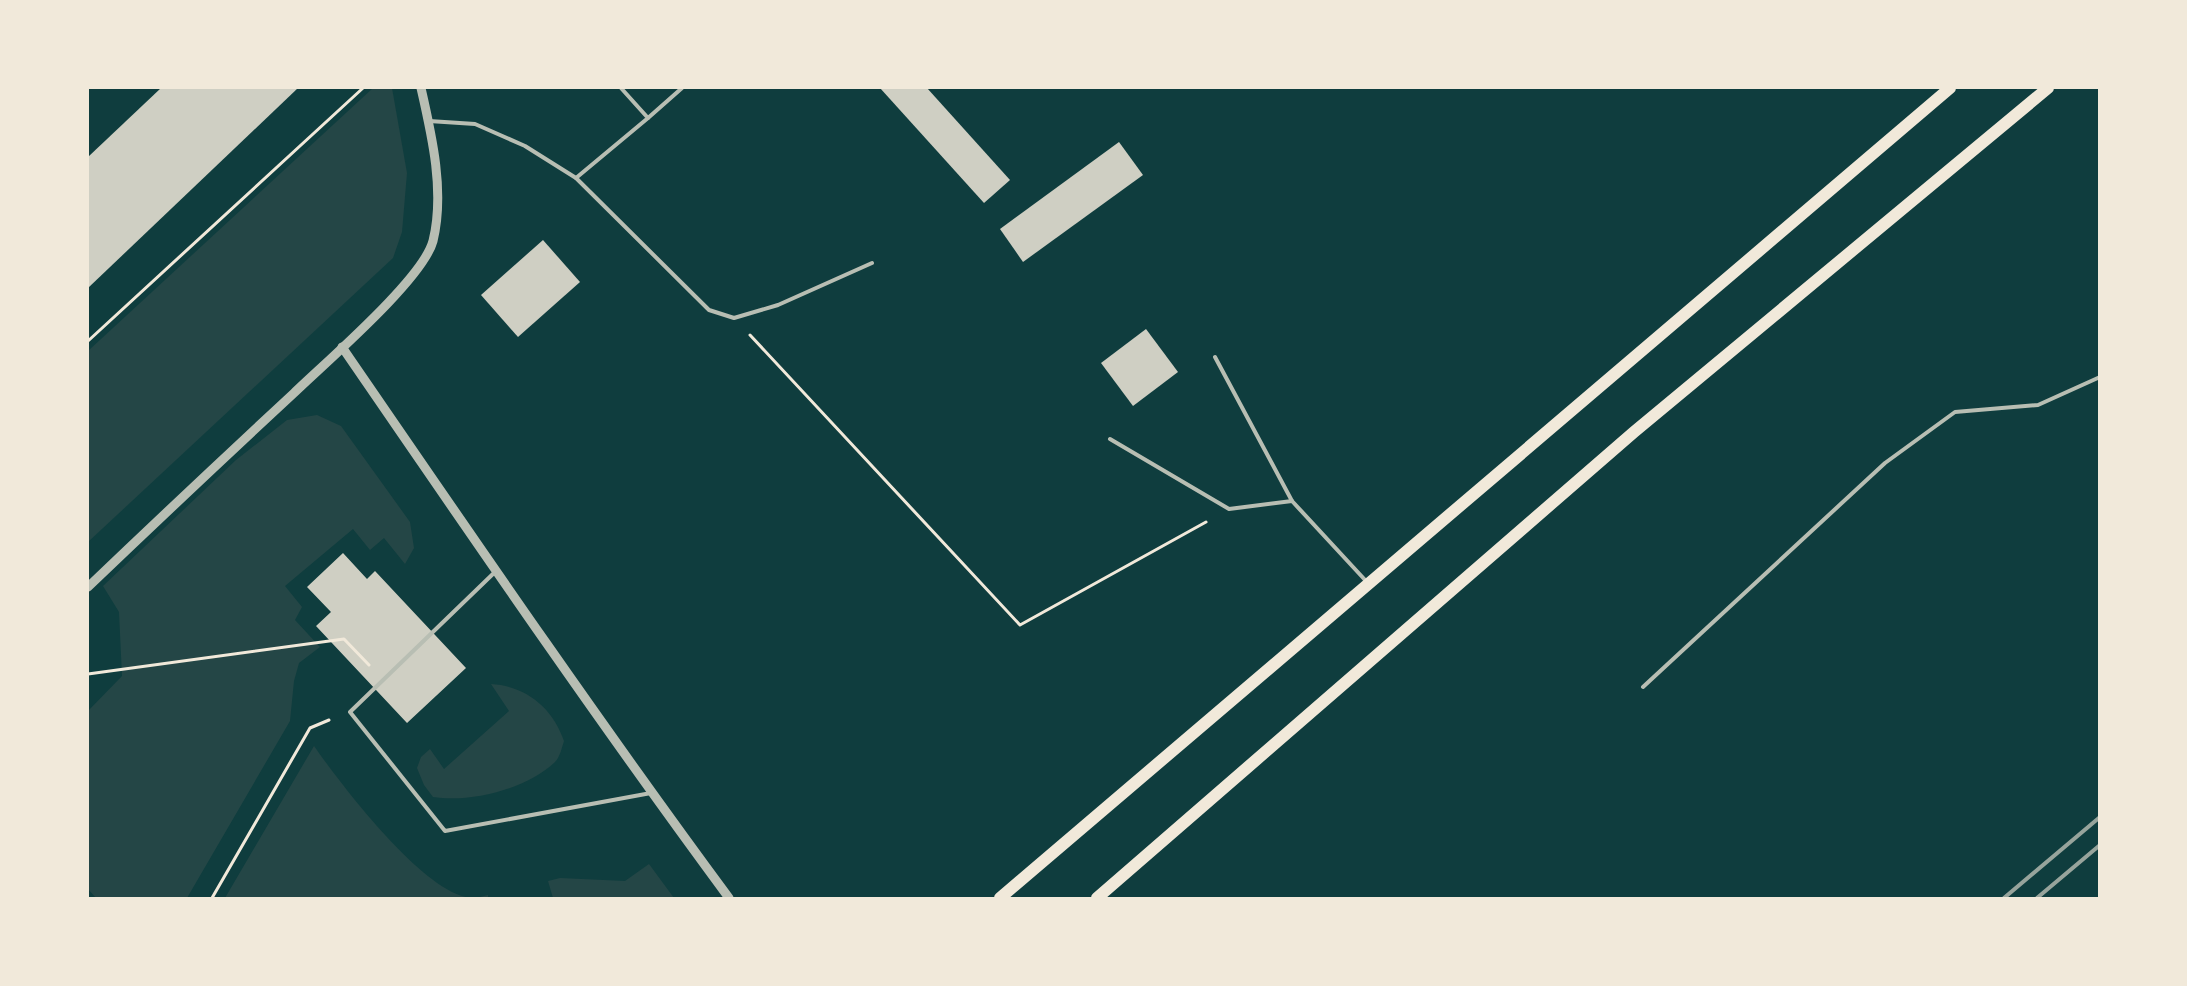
<svg xmlns="http://www.w3.org/2000/svg" width="2187" height="986" font-family="Bitter,serif">
<style>
.green{fill:#244646}
.building{fill:#cfcfc3}
.lines{fill:none;stroke-linecap:round;stroke-linejoin:round}
.path{stroke:#f1e9da;stroke-width:3}
.service{stroke:#b8beb3;stroke-width:4}
.tertiary{stroke:#b8beb3;stroke-width:9}
.primary{stroke:#f1e9da;stroke-width:12}
.rail{stroke:#97a49c;stroke-width:4}
</style>
<rect width="100%" height="100%" fill="#0f3d3e"/>
<!-- green -->
<g class="green">
<polygon points="373,88 392,88 407,173 402,232 393,258 88,542 88,351"/>
<polygon points="317,415 341,426 410,522 414,548 405,564 384,538 370,550 353,529 285,586 302,607 295,620 320,647 299,663 294,681 290,721 187,898 96,898 88,889 88,711 122,676 119,612 103,586 236,460 287,420"/>
<path d="M491 684C526 686 553 708 564 741 562 747 560 757 555 762 527 789 471 803 433 797L424 785 417 768 421 757 430 749 444 769 509 711Z"/>
<path d="M314 746C340 783 426 897 473 898 477 898 483 896 488 895V898H225Z"/>
<polygon points="649,864 674,898 553,898 548,881 560,878 625,881"/>
</g>
<!-- building -->
<g class="building">
<polygon points="161,88 298,88 88,288 88,157"/>
<polygon points="880,88 927,88 1010,180 984,203"/>
<polygon points="1119,142 1143,175 1023,262 1000,229"/>
<polygon points="543,240 580,282 518,337 481,295"/>
<polygon points="1146,329 1178,372 1133,406 1101,363"/>
<polygon points="343,553 367,579 375,571 466,668 407,723 316,626 331,612 307,587"/>
</g>
<g class="lines">
<!-- path -->
<g class="path">
<polyline points="750,335 1020,625 1206,522"/>
<polyline points="88,341 363,88"/>
<polyline points="88,674 344,639 369,665"/>
<polyline points="212,898 310,728 329,720"/>
</g>
<!-- service -->
<g class="service">
<polyline points="648,118 682,88"/>
<polyline points="429,121 475,124 525,146 576,178 709,310 734,318 778,305 872,263"/>
<polyline points="576,178 648,118 621,88"/>
<polyline points="1215,357 1292,501 1366,581"/>
<polyline points="1110,439 1229,509 1292,501"/>
<polyline points="496,571 350,712 445,831 651,793"/>
<polyline points="1643,687 1885,463 1955,412 2038,405 2100,377"/>
</g>
<!-- tertiary -->
<g class="tertiary">
<path d="M342 347C469 532 596 718 729 898"/>
<path d="M88 587C156 522 225 457 294 393 326 362 423 279 433 241 445 192 432 136 421 88"/>
</g>
<!-- primary -->
<g class="primary">
<polyline points="1000,898 1950,88"/>
<polyline points="1097,898 1634,432 2048,88"/>
</g>
<!-- rail -->
<g class="rail">
<polyline points="2004,898 2100,817"/>
<polyline points="2037,898 2100,845"/>
</g>
</g>
<!-- border -->
<rect width="2187" height="986" fill="none" stroke="#f1e9da" stroke-width="178"/>
</svg>
